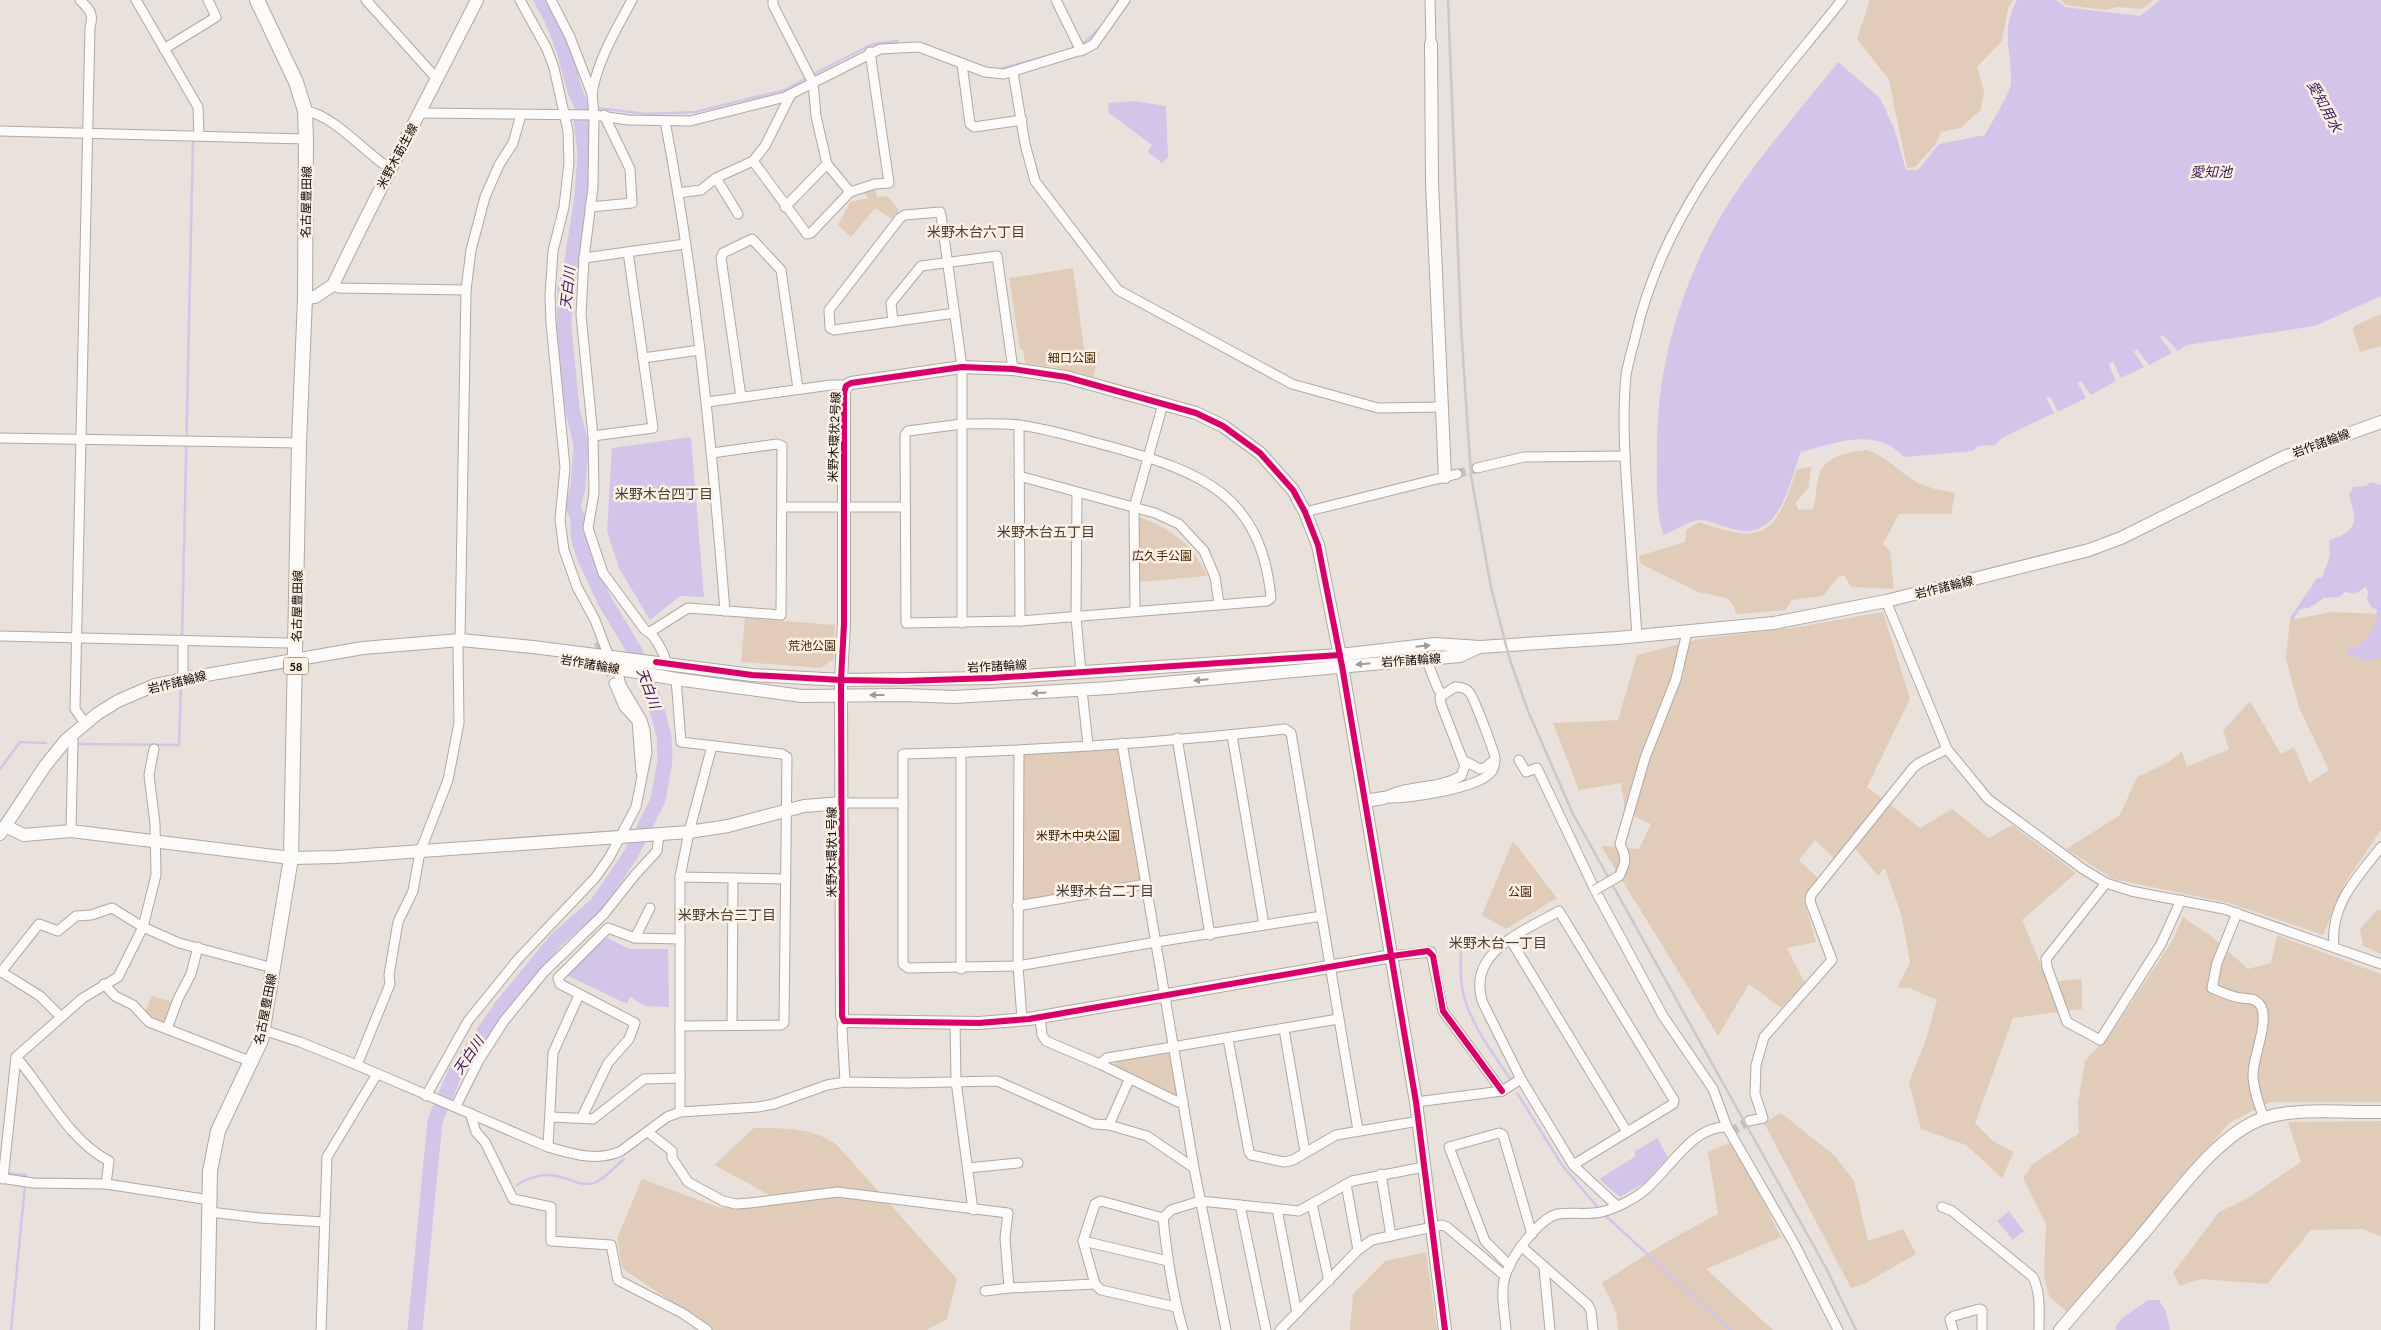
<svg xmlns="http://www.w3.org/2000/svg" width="2381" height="1330" font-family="Lato,'Noto Sans JP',sans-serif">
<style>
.green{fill:#e1ccba}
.water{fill:#d3c5ea}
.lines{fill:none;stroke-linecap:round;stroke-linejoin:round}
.stream{stroke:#d3c5ea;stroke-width:2.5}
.river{stroke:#d3c5ea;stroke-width:15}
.street-tunnel{stroke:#c8c2bc;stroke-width:9;stroke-dasharray:9 4.5;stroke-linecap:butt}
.street-casing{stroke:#afa9a4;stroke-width:11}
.secondary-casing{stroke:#afa9a4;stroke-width:14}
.primary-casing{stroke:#afa9a4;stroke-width:16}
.street{stroke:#fcfbfa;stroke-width:9}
.secondary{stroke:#fcfbfa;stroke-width:12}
.primary{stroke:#fcfbfa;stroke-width:14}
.rail{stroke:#cbc8c7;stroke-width:2.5}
.street-bridge-casing{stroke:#afa9a4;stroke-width:11;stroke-linecap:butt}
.street-bridge{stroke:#fcfbfa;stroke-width:9}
.cycleway-casing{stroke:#fcefe3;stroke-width:9}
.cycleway{stroke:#d6006c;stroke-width:6}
.oneway{fill:#9e9b99}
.labels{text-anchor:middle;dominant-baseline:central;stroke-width:5;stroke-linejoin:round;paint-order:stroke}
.shield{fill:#fcefe3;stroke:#57504a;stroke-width:1}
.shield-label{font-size:11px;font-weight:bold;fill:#100c08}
.street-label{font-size:12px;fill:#100c08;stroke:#fcefe3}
.park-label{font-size:12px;fill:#442402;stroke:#fcefe3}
.water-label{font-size:14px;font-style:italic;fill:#3d2162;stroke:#fcefe3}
.neighbourhood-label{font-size:14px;fill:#473c33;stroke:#fcefe3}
</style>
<rect width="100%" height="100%" fill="#e9e2dc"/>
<!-- green -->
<g class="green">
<polygon points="1870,0 2013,0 2008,8 2002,41 1977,67 1984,91 1981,110 1960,128 1941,132 1936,144 1915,167 1907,168 1889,80 1857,39"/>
<polygon points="2060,0 2153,0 2142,9 2117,7 2105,10 2066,5"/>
<polygon points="875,188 877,197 888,196 899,210 892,219 875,208 851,237 838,225 850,202 868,198 863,191"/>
<polygon points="1073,268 1084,348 1100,353 1093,377 1055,367 1025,363 1023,349 1020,349 1009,278"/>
<polygon points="2381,314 2381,346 2360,352 2353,331 2354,326"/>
<path d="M1867 450C1887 457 1896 469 1913 480 1926 488 1940 490 1955 493L1951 514H1899L1883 544 1890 551 1894 589 1851 587 1844 575 1838 577 1823 596 1792 600 1786 610 1736 614 1734 606 1727 598 1698 592 1641 564 1639 556 1685 542 1686 530 1699 522C1767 546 1775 534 1797 469L1811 467 1809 487 1796 502 1798 510 1813 509C1816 498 1816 481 1821 470 1830 454 1852 452 1867 450Z"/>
<path d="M1137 516C1169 528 1193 543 1207 576L1138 582Z"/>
<polygon points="1883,612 1910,699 1867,787 1920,828 1952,809 1989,838 2012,825 2076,873 2022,920 2048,982 2082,979 2082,1009 2013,1018 1975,1123 1993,1141 2014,1152 2002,1178 1966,1145 1921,1129 1909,1082 1926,1040 1937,1000 1909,988 1897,988 1910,963 1902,917 1885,868 1878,876 1849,841 1835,859 1815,840 1799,860 1819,879 1805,903 1816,942 1787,948 1805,983 1781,1008 1749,984 1718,1036 1601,846 1639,849 1651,824 1625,812 1621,783 1579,790 1553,723 1618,720 1637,655 1699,639 1791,628"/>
<polygon points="2332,612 2381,614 2381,830 2345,883 2323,935 2229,903 2113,879 2066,849 2120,815 2137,777 2169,762 2182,751 2187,767 2229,749 2223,731 2250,701 2281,754 2294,747 2309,783 2329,770 2299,708 2286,658 2290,620"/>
<polygon points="745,618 835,625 834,659 821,668 741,662"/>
<polygon points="1117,746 1120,750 1141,878 1139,882 1025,901 1022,899 1022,757 1025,754"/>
<polygon points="1513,841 1557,898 1506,929 1482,915"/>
<polygon points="2378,909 2381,911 2381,954 2363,946 2360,929"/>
<polygon points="2183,917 2211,936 2248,969 2271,963 2277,935 2381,974 2381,1102 2270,1102 2229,1123 2068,1313 2049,1296 2044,1276 2046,1224 2023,1178 2033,1164 2079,1133 2078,1103 2085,1061 2114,1029 2172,941"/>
<polygon points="152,996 172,1002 167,1022 164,1023 150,1018 145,1012"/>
<polygon points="1167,1053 1172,1054 1177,1094 1174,1095 1114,1067 1116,1061"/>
<polygon points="1781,1113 1834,1155 1854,1181 1868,1241 1903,1229 1916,1254 1864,1284 1851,1288 1764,1123"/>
<polygon points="2381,1121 2381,1237 2364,1229 2311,1230 2267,1284 2200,1279 2180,1286 2173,1273 2219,1212 2248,1198 2301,1162 2288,1122"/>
<path d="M754 1128C783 1128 813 1127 837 1145L957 1279 947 1319 927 1330H713L622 1268 617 1238 642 1179 720 1208 777 1199 714 1165Z"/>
<polygon points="1733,1141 1781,1237 1706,1269 1773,1330 1618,1330 1616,1312 1602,1283 1666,1242 1718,1214 1708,1152"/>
<polygon points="1426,1252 1437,1330 1350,1330 1353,1294 1385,1261"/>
</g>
<!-- water -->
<g class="water">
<path d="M2017 0H2056L2065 7 2140 16 2160 0H2381V296L2315 326 2187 345 2178 351 2163 335 2160 337 2172 353 2149 365 2137 349 2134 352 2144 367 2121 378 2113 362 2109 364 2116 381 2091 395 2081 381 2078 383 2086 398 2058 412 2050 396 2046 398 2054 413 2002 438 1995 445 1978 446 1973 451 1904 457C1876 426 1835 443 1801 452 1790 479 1782 535 1742 531 1729 530 1710 519 1698 520 1694 520 1670 532 1663 535 1655 508 1657 476 1657 448 1657 367 1680 289 1719 219 1752 163 1798 113 1838 62L1880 98 1894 128 1906 170H1918L1939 144 1985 135C1990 125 2011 92 2011 83 2012 52 2000 31 2017 0Z"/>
<polygon points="1135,101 1166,106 1168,157 1162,163 1148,152 1152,145 1109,113 1108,103"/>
<polygon points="691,437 704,597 680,596 650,620 619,568 607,532 612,448"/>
<path d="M2370 482 2381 485V612L2379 617 2381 619V658L2361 660 2345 652 2351 646 2357 648 2372 632 2377 610 2371 607 2367 600 2368 592 2366 587 2355 594 2345 592 2339 597 2324 598 2309 608 2300 609 2292 621 2290 618 2317 578H2322L2330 556 2329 541C2333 538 2336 538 2340 536 2362 526 2353 512 2349 494L2353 487 2366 486Z"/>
<polygon points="604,936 629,949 668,949 669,1007 645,1006 630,997 627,1004 566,975"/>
<polygon points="1657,1138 1668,1157 1644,1183 1620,1197 1599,1179 1636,1156 1634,1152"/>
<polygon points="2009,1211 2026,1234 2022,1232 2013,1240 1997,1221"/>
<polygon points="2148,1300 2159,1300 2166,1312 2170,1330 2116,1330 2116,1326 2121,1319"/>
</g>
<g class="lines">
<!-- stream -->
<g class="stream">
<polyline points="1113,9 1119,0"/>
<polyline points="1070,50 1086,41 1100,28"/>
<polyline points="1000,69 1051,55"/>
<polyline points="812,75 872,44 898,41"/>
<polyline points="597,108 646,114 695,112 785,90 807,78"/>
<polyline points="584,109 591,109"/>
<polyline points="182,639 193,141"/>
<polyline points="79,744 179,745 181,685"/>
<polyline points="0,769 20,742 46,743"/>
<path d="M1461 942C1461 961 1459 982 1465 1000 1474 1029 1494 1055 1511 1080"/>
<polyline points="1517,1093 1562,1165 1599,1209"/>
<polyline points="6,1173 26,1175 11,1330"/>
<path d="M517 1185C531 1176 548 1172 564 1178 575 1181 582 1186 594 1183 605 1179 615 1166 624 1159"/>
<polyline points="1607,1217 1730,1330"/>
</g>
<!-- river -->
<path class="river" d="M415 1330 435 1121 455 1073 502 1006 555 941 596 905 613 881 631 854 658 800 665 761 664 736 654 699 636 653 604 600 583 554 578 536V518L573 507 578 487 581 444 572 408 564 328 565 288 571 267 582 197 585 153 581 122 584 109C575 96 573 84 569 69 563 46 554 20 541 0"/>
<!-- street-tunnel -->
<g class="street-tunnel">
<polyline points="1457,474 1477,468"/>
<polyline points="598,642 614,683"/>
<polyline points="1730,1132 1749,1121"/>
</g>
<defs>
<g id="street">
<path d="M80 0C90 10 94 14 90 27L75 709 85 723"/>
<polyline points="136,0 198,107 199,135"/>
<polyline points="366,0 437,79"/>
<polyline points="520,0 547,49 554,68 568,131 569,163 564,207 553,251 550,295 551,323 565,467 560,520 564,550 577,587 595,620 609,657"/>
<path d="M551 0 570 37 592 94 594 115 593 187 584 258 581 315 593 436 594 493 588 528 603 573 645 630C655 634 664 653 667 664"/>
<polyline points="773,0 773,5 813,83 816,116 827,164 850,192"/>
<polyline points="1056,0 1081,51"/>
<polyline points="1430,0 1431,44"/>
<polyline points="164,49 216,17 208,0"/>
<polyline points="962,64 970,124 974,127 1022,120"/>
<polyline points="1013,72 1025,144 1035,181 1118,290 1292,384 1378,408 1442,407"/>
<path d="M592 94C597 61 616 30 632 0"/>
<path d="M305 111C333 114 365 153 389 168"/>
<polyline points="420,113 594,115 628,120 690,121 785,97 880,49 919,47 985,72 1004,74 1085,49 1094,44 1125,0"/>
<path d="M665 121C696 283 712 446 725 611"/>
<polyline points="0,131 306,139"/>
<polyline points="753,161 807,234 811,233 850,192 875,184 889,183 870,52"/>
<polyline points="716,178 738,214"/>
<polyline points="678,193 701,190 716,178 753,161 765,146 791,94"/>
<polyline points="590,207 632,203 630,169 604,115"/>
<polyline points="785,207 827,164"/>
<polyline points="584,258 685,244"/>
<polyline points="333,285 338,288 466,290"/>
<polyline points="955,313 834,330 830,328 829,310 900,218 905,215 940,212 941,215 962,367 962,623"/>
<polyline points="893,322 891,303 921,266 997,256 1013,369"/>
<polyline points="643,358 700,350"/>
<polyline points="741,397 721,258 723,253 752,239 781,270 798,389"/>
<polyline points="707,402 831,385 848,385"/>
<path d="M962 424C981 424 1000 423 1019 425 1050 429 1081 439 1112 447 1201 472 1261 494 1271 598L1267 601 1020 621 906 623 905 435 908 431Z"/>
<polyline points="1019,425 1020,621"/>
<polyline points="593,436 653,428 628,252"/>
<polyline points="0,438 299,443"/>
<polyline points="1477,468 1524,457 1625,456"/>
<polyline points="1019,476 1155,513 1179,524 1204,551 1215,577 1219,604"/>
<polyline points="1077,493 1076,617 1081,673"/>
<polyline points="783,507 905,507"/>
<polyline points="1305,512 1457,474"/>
<polyline points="1886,601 1947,749 1988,799 2083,869 2106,883 2131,891 2224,909 2381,964"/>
<polyline points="1135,611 1134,508 1163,404"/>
<polyline points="650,632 688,608 781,615 782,446 777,444 712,453"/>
<polyline points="0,636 287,643"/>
<path d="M1637 636C1634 592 1631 548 1628 504 1625 461 1622 418 1626 375 1628 363 1632 350 1635 338 1665 202 1758 106 1842 0"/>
<polyline points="460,640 466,290 471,250 485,197 499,165 513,143 521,115"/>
<polyline points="1426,659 1438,689 1442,694"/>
<polyline points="183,679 183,640"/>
<polyline points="676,679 681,742 782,754 787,757 784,1023 781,1025 680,1026"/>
<polyline points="614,683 624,707 637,721 641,772"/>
<path d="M1455 687C1461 687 1466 688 1469 692 1473 695 1495 753 1495 759 1495 762 1494 768 1492 771 1480 789 1405 799 1383 798 1407 784 1437 790 1461 776L1465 766 1441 704 1440 697Z"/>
<polyline points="1082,690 1088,745"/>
<polyline points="1232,735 1264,925"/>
<polyline points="1177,738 1210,935"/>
<polyline points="1122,743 1194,1168"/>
<polyline points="1019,751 1018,966 1022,1019"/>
<polyline points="1463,760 1480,769 1486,767 1495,759"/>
<polyline points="1519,760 1526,772 1537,768 1595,890 1663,1016 1713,1089 1727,1127 1795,1245 1838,1330"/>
<polyline points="842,803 903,803"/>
<polyline points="71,831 73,741"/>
<path d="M1619 876C1626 863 1627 858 1620 844L1645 758 1676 679 1687 632"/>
<polyline points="680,877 786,879"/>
<polyline points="2106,883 2046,959 2047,967 2067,1022 2100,1040 2161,944 2181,900"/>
<polyline points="1017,906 1146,884"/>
<path d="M2237 913 2217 963 2212 988C2222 992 2231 997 2241 998 2246 999 2252 998 2256 1001 2274 1011 2253 1056 2253 1074 2253 1089 2259 1104 2264 1119"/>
<path d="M1322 916 1156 942 1018 966 908 968 903 964V754C1030 751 1158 743 1285 729L1291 733C1313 866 1335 998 1358 1130"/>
<polyline points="635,938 650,908"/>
<polyline points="1510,939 1627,1132"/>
<path d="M2334 946C2330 904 2357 878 2381 847"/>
<polyline points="1392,956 1431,952 1443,1011 1502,1091"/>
<polyline points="961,969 961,753"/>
<polyline points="0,971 40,996 61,1017"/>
<polyline points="1,972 39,924 58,931 76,916 91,915 112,908 143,927 179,943 273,968"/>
<polyline points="104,984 115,996 133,1005 149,1022 252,1062"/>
<polyline points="1040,1017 1042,1035 1046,1041 1100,1064 1178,1102 1183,1101"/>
<polyline points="844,1021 842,1028 845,1082"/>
<polyline points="955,1023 956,1081 973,1210"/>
<polyline points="732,1025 733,879"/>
<polyline points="167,1029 178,999 191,974 198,947"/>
<polyline points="1284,1029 1305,1152"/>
<path d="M263 1030 300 1042 357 1065 548 1147C573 1154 597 1162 621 1151L667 1117 680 1112 758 1107 774 1104 827 1085 845 1082 906 1083 997 1081 1094 1124 1109 1125 1147 1136 1194 1168 1226 1330"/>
<polyline points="1228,1039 1249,1152 1251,1155 1284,1162 1293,1160 1336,1135 1419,1121"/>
<path d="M16 1057C46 1091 68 1140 109 1161L106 1184"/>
<polyline points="1100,1064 1107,1058 1338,1019"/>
<polyline points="357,1065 390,984 389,975 398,922 413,891 420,852 448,780 459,723 458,647"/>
<polyline points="426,1096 468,1021 519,958 595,878 609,858 636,807 647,752 645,730 642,720 621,685 617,669"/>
<polyline points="1416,1102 1502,1091 1521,1079"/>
<polyline points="456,1106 479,1060 504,1021 544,972 604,914 635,875 657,851 659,835"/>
<polyline points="680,1112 680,877 689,832 712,746"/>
<polyline points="470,1113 476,1132 485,1142 513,1199 551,1207 551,1241 611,1245 618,1280 682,1313 707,1330"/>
<polyline points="551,1117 593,1119 644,1079 680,1078"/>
<polyline points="582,1117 608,1063 629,1039 635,1023 560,984 558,978 608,928 635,938 680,939"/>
<polyline points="1749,1121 1763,1118 1755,1094 1756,1065 1764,1037 1832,960 1810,901 1811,895 1913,768 1919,763 1947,749"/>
<polyline points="1109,1125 1129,1080"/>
<polyline points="648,1132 672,1151 672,1158 688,1182 723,1201 736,1204 750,1203 837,1192 1008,1213 1005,1238 1009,1288 1095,1284"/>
<polyline points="548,1147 553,1053 579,995"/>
<path d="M1573 1165 1673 1104 1674 1100 1559 911C1524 931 1465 953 1483 1003L1521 1079 1573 1165 1617 1206"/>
<polyline points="968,1168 1018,1163"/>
<polyline points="1381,1174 1391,1236"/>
<polyline points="0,1178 33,1183 106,1184 210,1200"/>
<polyline points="3,1179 16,1057 83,998 118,977 143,927 156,875 155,824 149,775 154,749"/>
<polyline points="1346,1184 1358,1250"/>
<polyline points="1312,1204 1329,1281"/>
<polyline points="1240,1205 1266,1330"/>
<path d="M1942 1207 1952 1211 2033 1277C2041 1294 2039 1312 2039 1330"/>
<polyline points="1277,1209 1297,1313"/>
<polyline points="210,1212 260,1218 324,1222"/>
<path d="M1163 1218C1167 1256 1172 1293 1183 1330"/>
<polyline points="1083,1241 1168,1261"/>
<polyline points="1521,1246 1588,1305 1591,1311 1593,1330"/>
<polyline points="1510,1266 1485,1241 1449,1147 1499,1133 1503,1135 1532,1234"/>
<polyline points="1544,1268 1550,1330"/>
<polyline points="985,1291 1009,1288"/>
<polyline points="1176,1307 1101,1290 1095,1284 1083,1241 1095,1204 1101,1201 1163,1218 1171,1210 1200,1201 1299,1211 1352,1181 1424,1167"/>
<polyline points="321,1330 327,1157 377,1074"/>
<polyline points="1280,1330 1358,1250 1372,1240 1442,1225 1447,1227 1505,1276"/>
<path d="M1506 1330C1505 1313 1500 1293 1505 1277 1510 1258 1539 1218 1558 1214 1572 1212 1587 1215 1601 1212 1615 1209 1634 1199 1645 1190 1669 1170 1693 1125 1727 1127"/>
<polyline points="1953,1330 1950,1319 1954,1316 1979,1309 1982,1310 1982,1330"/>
</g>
<g id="secondary">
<polyline points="1431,44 1432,183 1445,477"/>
<path d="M305 298 315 297 333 285C379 189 429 95 477 0"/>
<polyline points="569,660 676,679 802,696 904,695 954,697 1109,688 1460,656 1477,648"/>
<polyline points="1366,801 1383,798"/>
<polyline points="5,826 24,835 71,831 291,858 338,857 689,832 728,826 804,806 842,803"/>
<polyline points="0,834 45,766 66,740 97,714 118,701 155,685 183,679 363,648 460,640 533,647 752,675 841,680 992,678 1340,655 1435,644 1480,647 1617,638 1774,623 1886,601 2089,550 2121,538 2284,457 2381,422"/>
<polyline points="1392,956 1029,1019 979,1023 844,1021 842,1016 841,680 844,624 844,393 846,386 851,383 962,367 1013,369 1066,377 1196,413 1223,426 1260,453 1293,490 1305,512 1318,545 1342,666 1416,1102 1445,1330"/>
<path d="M2060 1330C2087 1298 2115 1267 2142 1235 2174 1198 2217 1134 2264 1118 2299 1107 2345 1113 2381 1112"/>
</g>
<polyline id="primary" points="207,1330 210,1171 218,1131 261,1040 291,858 299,443 305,298 306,139 305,111 296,82 257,0"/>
</defs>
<!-- street casing -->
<use href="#street" class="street-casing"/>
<!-- secondary casing -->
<use href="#secondary" class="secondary-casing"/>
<!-- primary casing -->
<use href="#primary" class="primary-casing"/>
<!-- street -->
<use href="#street" class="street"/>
<!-- secondary -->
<use href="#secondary" class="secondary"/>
<!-- primary -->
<use href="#primary" class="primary"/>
<!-- rail -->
<polyline class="rail" points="1448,0 1461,327 1471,476 1491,587 1509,657 1528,711 1573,814 1826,1268 1856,1330"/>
<defs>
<polyline id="street-bridge" points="1595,890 1619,876"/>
</defs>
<!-- street-bridge casing -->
<use href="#street-bridge" class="street-bridge-casing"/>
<!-- street-bridge -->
<use href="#street-bridge" class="street-bridge"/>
<defs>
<g id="cycleway">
<polyline points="656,662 752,675 841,680 903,681 992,678 1340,655"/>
<polyline points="1445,1330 1416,1102 1342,666 1318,545 1305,512 1293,490 1260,453 1223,426 1196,413 1066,377 1013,369 962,367 851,383 846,386 844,393 844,624 841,680 842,1016 844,1021 979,1023 1029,1019 1392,956 1428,951 1433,956 1443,1011 1502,1091"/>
</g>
</defs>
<!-- cycleway casing -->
<use href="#cycleway" class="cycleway-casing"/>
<!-- cycleway -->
<use href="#cycleway" class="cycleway"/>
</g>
<!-- one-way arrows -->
<defs><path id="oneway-solid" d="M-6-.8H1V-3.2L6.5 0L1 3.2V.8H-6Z" transform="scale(1.25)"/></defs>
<g class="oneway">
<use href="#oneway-solid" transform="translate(1423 646) rotate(-6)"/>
<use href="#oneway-solid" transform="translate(1363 664) rotate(174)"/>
<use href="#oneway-solid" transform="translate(1201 680) rotate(175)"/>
<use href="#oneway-solid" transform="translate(1039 693) rotate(176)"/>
<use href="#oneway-solid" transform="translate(877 695) rotate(-180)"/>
</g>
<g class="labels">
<!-- shield labels -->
<rect class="shield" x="283.5" y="657.5" width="25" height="17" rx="4"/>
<g class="shield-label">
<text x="296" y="666">58</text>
</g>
<!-- street labels -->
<g class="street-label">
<text transform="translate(397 156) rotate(-62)">米野木莇生線</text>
<text transform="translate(306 202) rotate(-89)">名古屋豊田線</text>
<text transform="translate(834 437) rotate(-88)">米野木環状2号線</text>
<text transform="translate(2321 443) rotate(-20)">岩作諸輪線</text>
<text transform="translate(1944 587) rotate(-14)">岩作諸輪線</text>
<text transform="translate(297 606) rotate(-89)">名古屋豊田線</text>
<text transform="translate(1411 660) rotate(-4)">岩作諸輪線</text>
<text transform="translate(590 664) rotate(10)">岩作諸輪線</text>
<text transform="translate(997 666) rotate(-3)">岩作諸輪線</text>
<text transform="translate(177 682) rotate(-14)">岩作諸輪線</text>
<text transform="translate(831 852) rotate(-90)">米野木環状1号線</text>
<text transform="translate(265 1009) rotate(-79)">名古屋豊田線</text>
</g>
<!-- park labels -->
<g class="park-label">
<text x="1072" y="357">細口公園</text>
<text x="1162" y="555">広久手公園</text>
<text x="812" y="645">荒池公園</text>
<text x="1078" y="835">米野木中央公園</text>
<text x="1520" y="891">公園</text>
</g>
<!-- water labels -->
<g class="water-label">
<text transform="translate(2325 106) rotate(62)">愛知用水</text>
<text x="2211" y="171">愛知池</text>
<text transform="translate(567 288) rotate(-84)">天白川</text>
<text transform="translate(649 688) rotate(70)">天白川</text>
<text transform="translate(468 1055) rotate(-56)">天白川</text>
</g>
<!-- neighbourhood labels -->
<g class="neighbourhood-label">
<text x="976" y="231">米野木台六丁目</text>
<text x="664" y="493">米野木台四丁目</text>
<text x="1046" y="531">米野木台五丁目</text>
<text x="1105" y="890">米野木台二丁目</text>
<text x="727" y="914">米野木台三丁目</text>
<text x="1498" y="942">米野木台一丁目</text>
</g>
</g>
</svg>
